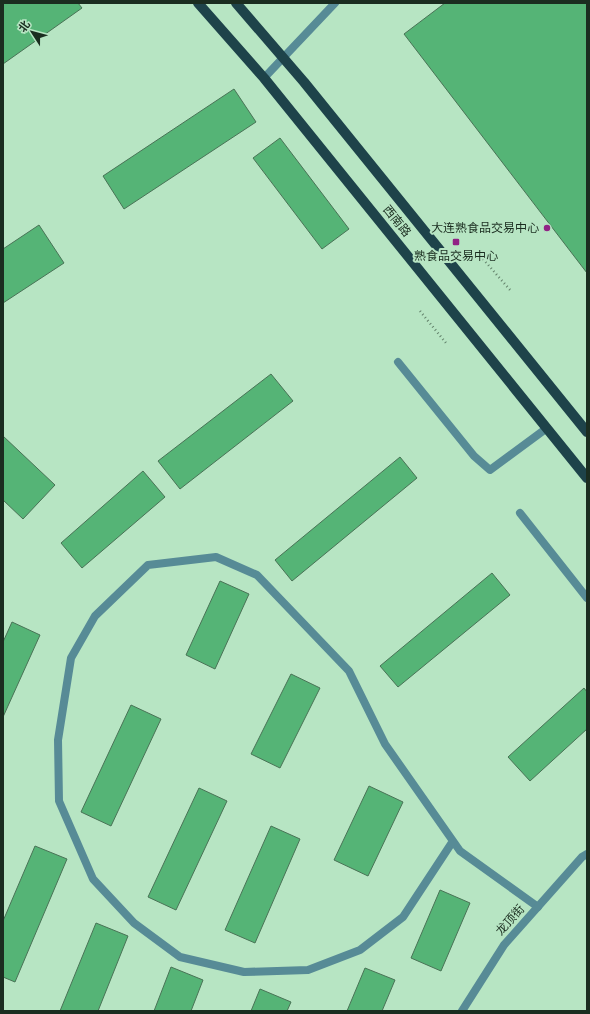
<svg xmlns="http://www.w3.org/2000/svg" width="590" height="1014" font-family="'Fira Sans','Noto Sans SC',sans-serif">
<style>
.building{fill:#55b476;stroke:#497356}
.lines{fill:none;stroke-linecap:round;stroke-linejoin:round}
.path{stroke:#62816a;stroke-width:2.5;stroke-dasharray:1 3;stroke-linecap:butt}
.minor{stroke:#578b96;stroke-width:8}
.primary{stroke:#1e434a;stroke-width:10}
.poi-dot{fill:#912385;stroke:#b7e5c3;stroke-width:1.5}
.labels{text-anchor:middle;dominant-baseline:central;stroke-width:4;stroke-linejoin:round;paint-order:stroke}
.street-label{font-size:12px;fill:#1b2d20;stroke:#b7e5c3}
.poi-label{font-size:12px;fill:#1b2d20;stroke:#b7e5c3;text-anchor:end}
</style>
<rect width="100%" height="100%" fill="#b7e5c3"/>
<!-- building -->
<g class="building">
<polygon points="3,3 78,3 82,8 3,64"/>
<polygon points="445,3 587,3 587,273 404,34"/>
<polygon points="234,89 256,122 124,209 103,176"/>
<polygon points="280,138 349,229 322,249 253,158"/>
<polygon points="39,225 64,263 3,303 3,249"/>
<polygon points="271,374 293,401 180,489 158,461"/>
<polygon points="3,436 55,485 23,519 3,500"/>
<polygon points="400,457 417,478 292,581 275,560"/>
<polygon points="143,471 165,497 82,568 61,543"/>
<polygon points="492,573 510,595 398,687 380,666"/>
<polygon points="220,581 249,594 215,669 186,655"/>
<polygon points="12,622 40,635 3,717 3,642"/>
<polygon points="291,674 320,688 280,768 251,754"/>
<polygon points="584,688 587,692 587,729 530,781 508,757"/>
<polygon points="131,705 161,719 111,826 81,812"/>
<polygon points="369,786 403,802 368,876 334,860"/>
<polygon points="199,788 227,801 176,910 148,897"/>
<polygon points="271,826 300,839 255,943 225,930"/>
<polygon points="35,846 67,859 15,982 3,977 3,921"/>
<polygon points="440,890 470,903 441,971 411,958"/>
<polygon points="96,923 128,936 98,1011 60,1011"/>
<polygon points="171,967 203,980 191,1011 154,1011"/>
<polygon points="365,968 395,980 382,1011 347,1011"/>
<polygon points="260,989 291,1002 287,1011 251,1011"/>
</g>
<g class="lines">
<!-- path -->
<g class="path">
<polyline points="483,259 511,291"/>
<polyline points="420,311 446,343"/>
</g>
<!-- minor -->
<g class="minor">
<polyline points="264,78 335,3"/>
<polyline points="398,362 474,456 490,470 547,428"/>
<polyline points="520,513 587,598"/>
<polyline points="453,841 403,917 360,950 308,970 244,972 180,957 134,923 93,879 59,801 58,740 71,658 95,616 148,565 216,557 257,575 349,671 385,744 453,841 460,851 538,907"/>
<polyline points="462,1011 504,945 582,857 587,854"/>
</g>
<!-- primary -->
<g class="primary">
<polyline points="198,3 264,78 587,478"/>
<polyline points="236,3 304,82 587,432"/>
</g>
</g>
<!-- markers -->
<g class="poi-dot">
<circle cx="547" cy="228" r="4"/>
<rect x="452" y="238" width="8" height="8" rx="2"/>
</g>
<g class="labels">
<!-- street labels -->
<g class="street-label">
<text transform="translate(397 221) rotate(51)">西南路</text>
<text transform="translate(510 920) rotate(-48)">龙顶街</text>
</g>
<!-- poi labels -->
<g class="poi-label">
<text x="539" y="228">大连熟食品交易中心</text>
<text x="456" y="256" text-anchor="middle">熟食品交易中心</text>
</g>
</g>
<!-- border -->
<rect width="590" height="1014" fill="none" stroke="#1b2d20" stroke-width="8"/>
<!-- north arrow -->
<g transform="translate(32 32) rotate(306)" stroke="#b7e5c3" stroke-width="3" paint-order="stroke">
<path d="M0-3L7 15L0 10L-7 15Z" fill="#1b2d20"/>
<text y="-6" font-size="11" font-weight="bold" text-anchor="middle" fill="#1b2d20">北</text>
</g>
</svg>
